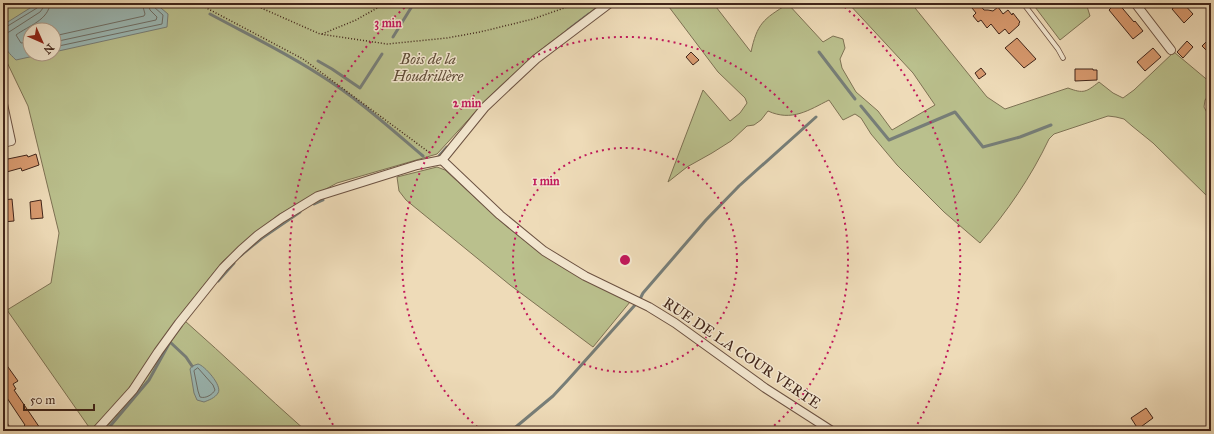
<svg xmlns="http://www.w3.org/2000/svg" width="1214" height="434" font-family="'IM FELL Great Primer',serif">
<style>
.green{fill:#bac08d;stroke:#7e7254;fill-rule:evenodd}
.water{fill:#9bb9b6;stroke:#777e78}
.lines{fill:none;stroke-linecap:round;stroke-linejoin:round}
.shore{stroke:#6e6f68;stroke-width:1}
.stream{stroke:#777e78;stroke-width:3}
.building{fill:#d89a6f;stroke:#41251a}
.lane-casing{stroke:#6c5242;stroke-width:5.5}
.street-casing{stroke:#6c5242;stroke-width:10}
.path{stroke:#41251a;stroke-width:1.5;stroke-dasharray:1 2;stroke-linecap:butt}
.lane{stroke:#f4e8d1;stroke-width:4}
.street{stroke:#f4e8d1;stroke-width:8}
.ring{fill:none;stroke:#c2185b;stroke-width:2;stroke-dasharray:2 4}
.labels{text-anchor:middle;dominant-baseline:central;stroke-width:3;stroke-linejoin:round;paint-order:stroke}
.park-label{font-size:15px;font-style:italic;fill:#5f4c37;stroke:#f4e8d1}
.street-label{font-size:15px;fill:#41251a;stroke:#f4e8d1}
.centre{fill:#c2185b;stroke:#f4e8d1;stroke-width:2}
.ring-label{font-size:12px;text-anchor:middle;font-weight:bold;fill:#c2185b;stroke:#f4e8d1;stroke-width:3;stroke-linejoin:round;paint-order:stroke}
</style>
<rect width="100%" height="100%" fill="#eedbb8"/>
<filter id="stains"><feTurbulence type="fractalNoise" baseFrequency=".005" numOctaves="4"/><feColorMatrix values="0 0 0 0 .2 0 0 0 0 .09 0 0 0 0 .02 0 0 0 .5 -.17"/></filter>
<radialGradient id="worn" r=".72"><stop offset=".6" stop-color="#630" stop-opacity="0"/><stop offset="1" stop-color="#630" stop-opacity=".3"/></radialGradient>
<!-- green -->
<g class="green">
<path d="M10 3H602L534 55 489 97 437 154 337 183 278 215 223 261 184 310 141 372 119 401 91 430 7 310 51 283 59 233 28 106 3 54V8ZM30 30H54V54H30Z"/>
<path d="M666 3H713L751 52C757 24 763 19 788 4L823 42 833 36 843 39 845 48 840 59 842 68 856 92 878 111 892 130 935 105 913 73 848 3H911L987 97 1005 109 1068 88C1084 94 1086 92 1099 82L1113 93 1123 98 1134 90 1174 52 1211 83V92L1205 100 1204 107 1211 120V200L1153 143 1132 126 1124 119 1116 117 1108 116 1054 134 1049 139C1031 177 1007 212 980 243L944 212 897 165 871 134 861 118 855 114 843 120 829 100C809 110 792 122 768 111L761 120 754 125 747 126 731 141 712 153 687 167 668 182 703 90 730 121 740 113 747 103 745 98 718 72Z"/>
<polygon points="1032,3 1086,3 1090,16 1060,40"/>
<path d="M437 167 445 170C478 200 510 232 547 257 572 275 602 288 630 302L593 347 510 285 406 200 399 191 397 177Z"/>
<path d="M185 321C226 357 265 395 306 431H103L136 393Z"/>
</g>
<!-- water -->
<g class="water">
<path d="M38 3H155L168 14 167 27 54 52V30H30V54H43L16 60C2 47 3 43 3 25Z"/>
<path d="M198 364C204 365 223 386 218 393 215 398 209 400 204 402L197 400 194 393 190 369 192 366Z"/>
</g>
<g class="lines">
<!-- shore -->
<g class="shore">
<polyline points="3,28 6,27 37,8 39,3"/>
<polyline points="3,33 9,32 40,12 43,8 44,3"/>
<polyline points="54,36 144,16 145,14 142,3"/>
<path d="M30 42 21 43 16 35C28 26 49 20 50 3"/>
<polyline points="54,42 156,20 157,17 150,10 148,3"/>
<polyline points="54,47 162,24 163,15 154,7 153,3"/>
<path d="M198 368 213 385 215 390C213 394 206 399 200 397L198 391 194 371Z"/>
</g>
<!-- stream -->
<g class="stream">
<path d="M210 14C247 34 285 52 320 75 357 98 390 128 423 156"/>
<polyline points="568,30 589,14"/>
<polyline points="393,37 414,3"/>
<polyline points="819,52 855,99"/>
<polyline points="318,61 332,69 360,88 382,54"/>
<polyline points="861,106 889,140 955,112 983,147 1020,137 1051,125"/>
<polyline points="439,156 447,147"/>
<polyline points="314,204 323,200"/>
<polyline points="240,256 262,238 300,212"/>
<polyline points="218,281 234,263"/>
<polyline points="641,297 643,293 706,220 739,186 816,117"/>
<polyline points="106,431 149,380 170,342 186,357 192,366"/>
<polyline points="511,431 553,396 567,381 635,305"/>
</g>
</g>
<!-- building -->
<g class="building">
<polygon points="968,3 978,3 984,10 988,10 993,11 998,7 1003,14 1008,10 1012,15 1013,13 1020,22 1019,23 1019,25 1009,34 1005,29 999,34 991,24 987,28 981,20 978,22 973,16 976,13"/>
<polygon points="1107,3 1118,3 1134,22 1135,21 1143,31 1133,39 1109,10 1111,8"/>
<polygon points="1179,3 1183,3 1193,14 1184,23 1172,9"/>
<polygon points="1211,37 1211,55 1202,46"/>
<polygon points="1017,38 1036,59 1024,68 1005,48"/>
<polygon points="1187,41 1193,47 1183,58 1177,52"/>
<polygon points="1153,48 1161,57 1145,71 1137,62"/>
<polygon points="691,52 699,60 693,65 686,57"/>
<polygon points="981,68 986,74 979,79 975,73"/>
<polygon points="1075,69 1093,69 1093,70 1097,70 1097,80 1075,81"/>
<polygon points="36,154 39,165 22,171 21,168 3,173 3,160 27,155 28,157"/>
<polygon points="12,199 14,221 3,222 3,200"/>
<polygon points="41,200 43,218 31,219 30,202"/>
<polygon points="3,360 18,381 13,384 16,389 14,390 42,431 28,431 24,426 25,425 3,392"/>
<polygon points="1146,408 1153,418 1138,429 1131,418"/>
</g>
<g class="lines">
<defs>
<polyline id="lane" points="1023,3 1058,49 1063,58"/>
<g id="street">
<polyline points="1135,3 1171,50"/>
<polyline points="3,104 11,141 3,143"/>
<polyline points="442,160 500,215 544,251 585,276 649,307 675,323 765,388 832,431"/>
<polyline points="442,160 485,107 536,59 610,3"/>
<polyline points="3,425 7,431"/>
<polyline points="96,431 133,390 158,352 179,323 223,268 241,250 258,235 282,218 318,196 417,165 442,160"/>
</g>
</defs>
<!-- lane casing -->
<use href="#lane" class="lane-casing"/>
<!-- street casing -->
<use href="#street" class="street-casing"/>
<!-- path -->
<g class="path">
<polyline points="197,3 303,59 430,153"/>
<polyline points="250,3 320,34 387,44 447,38 480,32 533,19 567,7"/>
<polyline points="565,3 567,7 575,3"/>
<polyline points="322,34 356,20 386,3"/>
</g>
<!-- lane -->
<use href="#lane" class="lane"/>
<!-- street -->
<use href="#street" class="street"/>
</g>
<!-- distance rings -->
<g class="ring">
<circle cx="625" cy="260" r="112"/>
<path d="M482 431A223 223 0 1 1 768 431"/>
<path d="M336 430A335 335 0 0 1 410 3M840 3A335 335 0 0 1 914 430"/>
</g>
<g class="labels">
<!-- park labels -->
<g class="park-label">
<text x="428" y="59">Bois de la<tspan x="428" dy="17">Houdrillère</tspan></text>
</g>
<!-- street labels -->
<g class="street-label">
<text transform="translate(742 353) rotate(34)">RUE DE LA COUR VERTE</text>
</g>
</g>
<circle cx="625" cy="260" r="6" class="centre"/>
<g class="ring-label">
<text x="388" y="27">3 min</text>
<text x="467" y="107">2 min</text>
<text x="546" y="185">1 min</text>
</g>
<!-- margin -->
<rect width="1214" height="434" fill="none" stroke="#eedbb8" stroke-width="16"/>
<rect x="4" y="4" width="1206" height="426" fill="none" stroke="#41251a" stroke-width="2"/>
<rect x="8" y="8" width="1198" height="418" fill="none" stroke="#41251a"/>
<!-- north arrow -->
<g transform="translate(42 42) rotate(135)"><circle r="19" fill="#f4e8d1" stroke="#ac9a88"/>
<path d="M0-3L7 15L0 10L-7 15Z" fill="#8f2418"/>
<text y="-6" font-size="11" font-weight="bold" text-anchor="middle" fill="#41251a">N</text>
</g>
<!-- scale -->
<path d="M24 404v6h70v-6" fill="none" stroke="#41251a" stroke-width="2"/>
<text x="30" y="404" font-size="12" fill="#41251a" stroke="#f4e8d1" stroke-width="3" paint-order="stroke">50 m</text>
<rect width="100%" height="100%" filter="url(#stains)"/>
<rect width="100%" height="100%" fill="url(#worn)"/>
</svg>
